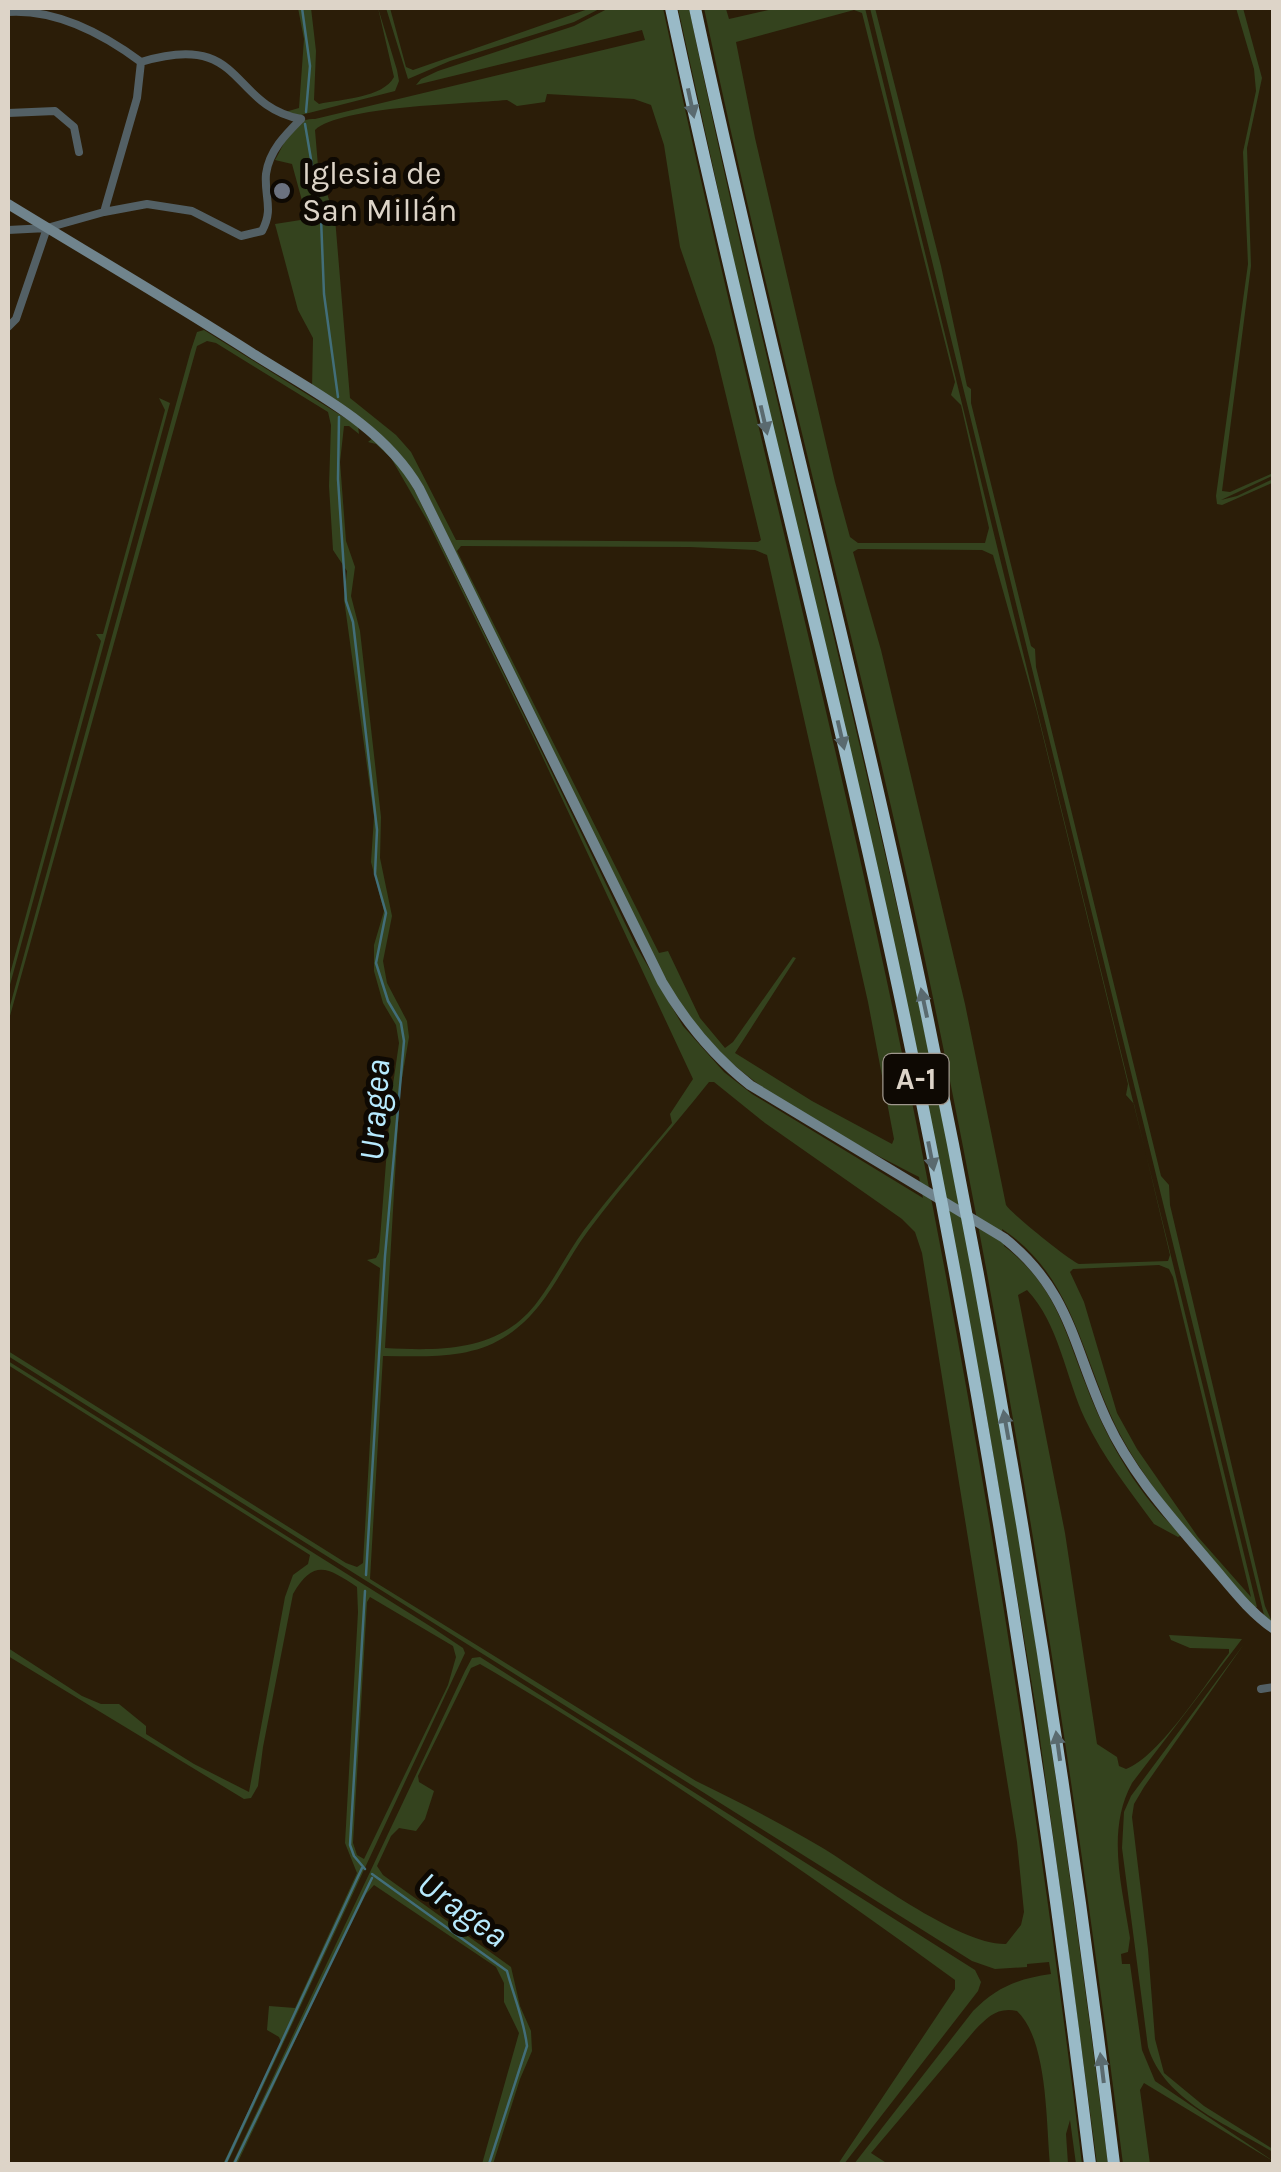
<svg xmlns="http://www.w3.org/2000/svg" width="1281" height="2172" viewBox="0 0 1281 2172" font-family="Karla,sans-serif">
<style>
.green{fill:#34431e;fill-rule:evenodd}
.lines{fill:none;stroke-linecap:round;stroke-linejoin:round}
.stream{stroke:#426e79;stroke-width:2.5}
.street{stroke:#536065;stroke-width:8}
.secondary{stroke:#70848d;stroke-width:10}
.highway{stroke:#99bac7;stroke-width:12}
.oneway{fill:#5a6a6f}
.worship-dot{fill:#6b7280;stroke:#0e0903;stroke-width:4}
.labels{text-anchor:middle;stroke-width:10;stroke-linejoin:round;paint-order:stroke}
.shield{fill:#0e0903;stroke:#9f978d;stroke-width:2.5}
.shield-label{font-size:30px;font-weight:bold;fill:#ddd4c8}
.poi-label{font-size:32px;fill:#ddd4c8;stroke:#0e0903;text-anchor:start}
.water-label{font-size:35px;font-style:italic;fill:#b7eafe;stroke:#0e0903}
</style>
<rect width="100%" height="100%" fill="#2b1d08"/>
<path class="green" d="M298,8H311L316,51L314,100L319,104C341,99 383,98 394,77L378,8L397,70L399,81L395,91L297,116L285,112L299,108L304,39Z
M386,8H390L406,67L413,70L591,8H601L574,22L450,61L408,79Z
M609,8H663C732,332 816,652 886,977C970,1369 1033,1766 1082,2164H1076L1070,2120L1066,2134L1068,2164H1050C1046,2123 1048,2040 1017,2011C997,2007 988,2017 975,2030L871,2153L888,2164H854L973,2011C997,1987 1017,1979 1051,1974L1049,1962L1027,1964V1967L995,1969L972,1961L8,1356V1351L346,1563L357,1567L363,1563L380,1268L367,1260L376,1258L379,1252L391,1098L399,1043L396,1025L383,1003L374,971V945L384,911L371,862L374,817L344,599L347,571L333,550L329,486L331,425L328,412L216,343L207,341L197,346L8,1023V1013L191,350L197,332L204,330L358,426L359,434L349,426H344L340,462L346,541L355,567L351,596L360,631L381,817L380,858L392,916L383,961L387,983L407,1021L409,1037L400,1090L385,1348C441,1351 501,1352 538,1301C555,1278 568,1252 584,1230C612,1193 643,1158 672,1123L670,1114L693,1079L536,743L428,522L391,458L376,444L368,442L373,438L403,470L416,493L636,946L683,1026L724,1072L752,1094L923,1198L919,1177C857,1145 776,1104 725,1057C668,1004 638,923 604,855C543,732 483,609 423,485C392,438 361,417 312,389L313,338L298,310L275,224L307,219L292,164L275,160C285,143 293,117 315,119L645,40L642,30L416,85L421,79L438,71L574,26ZM547,94L634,99L651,105L664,145L680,247L714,346L761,540L758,542L456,540L411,452L396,435L350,398L335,218L318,166L315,130C341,106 465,104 507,100L517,106L545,102ZM461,546L690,547L755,550L767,555L868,1002L894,1139L892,1144L812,1101L735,1053L796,958L793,957L733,1042L725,1048L700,1018L668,951L659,953L457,551ZM709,1082H714L765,1123L902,1219L915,1232L922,1253L1017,1842L1024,1912L1021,1925L1006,1944C958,1945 864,1873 821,1847C780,1823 739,1802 696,1781L370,1579L383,1356C423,1356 467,1360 503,1338C545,1313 560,1269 588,1231C626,1180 669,1132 709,1082Z
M678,8H689C761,358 855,703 929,1052C1008,1420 1060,1792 1108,2164H1097L1036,1709L982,1388Z
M704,8H730L726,9L729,19L777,8H865L1257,1607H1253C1208,1555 1155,1498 1122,1438C1082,1365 1077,1278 1002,1229L1004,1246C1055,1285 1064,1329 1086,1385C1106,1439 1138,1496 1182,1535L1178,1537L1154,1524C1129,1490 1103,1457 1085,1419C1066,1379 1059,1323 1027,1290L1018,1295L1065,1533L1097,1744L1117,1757L1119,1766L1126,1769C1159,1757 1206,1683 1229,1653V1649L1190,1648L1171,1640L1169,1635L1242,1639L1132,1783C1106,1831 1122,1886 1130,1938L1128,1952L1121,1954L1122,1964H1130L1142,2050L1155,2081L1273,2161L1144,2083L1140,2090L1150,2164H1123C1072,1759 1009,1355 924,955C856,638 771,325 704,8ZM854,10L862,13L955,382L951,395L961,405L989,528L985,543H858L850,537L835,482L755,138L736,42ZM858,549L982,550L993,555L1037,712L1128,1084L1126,1095L1134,1104L1170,1255L1168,1261L1079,1264C1069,1260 1011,1213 1006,1205L965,1004L881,650L853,552ZM1159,1265L1169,1269L1173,1277L1251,1597L1198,1537L1137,1449L1117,1413L1084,1302L1070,1272L1073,1269Z
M870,8H875L941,266L967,386L971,389V403L1031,646L1035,649L1036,667L1161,1176L1169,1185L1170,1205L1265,1606L1273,1624L1264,1615Z
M1236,8H1243L1262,78L1247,148L1251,266L1222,491L1230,492L1273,473L1274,475L1221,500L1237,496L1273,479L1274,482L1222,505L1217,504L1216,496L1248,264L1243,152L1256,91L1254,69Z
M159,398L170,403L8,992V981L101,641L96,634H103L165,410Z
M8,1361L433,1628L463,1648L465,1653L227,2164H223L281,2042L279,2037L267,2030L269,2006L295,2008L357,1873L345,1843L358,1612L357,1587C328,1568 314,1558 293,1594L263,1747L258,1786L251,1798L244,1799L8,1656V1648L82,1696L101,1704H119L146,1726V1734L194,1764L249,1792L285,1597L293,1575L308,1564L310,1555L8,1365ZM370,1597L453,1646L456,1657L448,1685L364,1859L357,1855L353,1843L367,1602Z
M1244,1644L1144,1787L1134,1804L1132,1817L1148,1949L1155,2039L1164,2073L1204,2106L1273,2149V2152C1229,2125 1164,2101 1148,2047L1122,1848L1124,1812L1131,1796Z
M480,1657L975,1970L981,1982L978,1991L844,2164H838L955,1989V1980C801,1868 644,1760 480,1664L471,1668L418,1776L419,1782L434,1791L425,1819L416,1831L399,1828L391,1836L377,1866L383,1875L511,1967L520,2006L531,2031L532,2051L520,2079L493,2164H482L519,2033L504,2002V1983L496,1967L374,1885L366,1894L334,1958L237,2164H232L465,1671L472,1658Z"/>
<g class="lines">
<path class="stream" d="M302,8L310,66L306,112
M305,124L321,218L324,294L338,397
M339,417L338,479L346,601L353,622L377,830L375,874L386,913L376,963L388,1001L401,1023L404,1041L385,1256L366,1575
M365,1869L354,1856L350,1845L365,1591
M372,1874L507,1971C514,1997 524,2020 527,2046L489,2164
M225,2164L362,1868
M234,2164L372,1878"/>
<path class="street" d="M8,12C56,9 102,33 141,62
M141,62C246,30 228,105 301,119
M8,113L55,111L74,127L79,152
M104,212L137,98L141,62
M8,230L47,228L104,212L147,204L192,211L241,236L262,231C274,209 264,197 266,174C269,151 285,135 301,119
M8,327L16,319L47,228
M1261,1689L1274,1687"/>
<path class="secondary" d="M8,204C90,254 174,303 255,355C315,393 382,425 419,488L662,982C686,1023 713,1056 750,1085L1004,1238C1071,1291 1073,1348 1107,1421C1132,1475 1172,1518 1210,1563C1230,1586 1248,1611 1274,1629"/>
<path class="highway" d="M671,8C741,335 828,659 898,987C981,1376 1042,1770 1090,2164
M695,8C765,335 852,659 921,987C1003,1377 1066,1769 1114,2164"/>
</g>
<defs><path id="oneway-solid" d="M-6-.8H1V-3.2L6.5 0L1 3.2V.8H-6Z" transform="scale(2.5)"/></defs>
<g class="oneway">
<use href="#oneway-solid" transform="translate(691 103) rotate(78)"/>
<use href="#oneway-solid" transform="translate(764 420) rotate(77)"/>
<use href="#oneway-solid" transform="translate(841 735) rotate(77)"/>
<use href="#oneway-solid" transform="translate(924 1003) rotate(-102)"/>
<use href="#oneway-solid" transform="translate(931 1156) rotate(79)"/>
<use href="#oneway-solid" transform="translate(1006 1425) rotate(-100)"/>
<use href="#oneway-solid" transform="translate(1058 1746) rotate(-98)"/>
<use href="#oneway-solid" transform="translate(1102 2068) rotate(-97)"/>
</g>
<circle class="worship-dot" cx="282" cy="191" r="10"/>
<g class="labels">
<rect class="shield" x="883.5" y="1054" width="65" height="50" rx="8"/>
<g class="shield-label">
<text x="916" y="1089">A-1</text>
</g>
<g class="poi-label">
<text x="302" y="184">Iglesia de<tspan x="302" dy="37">San Millán</tspan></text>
</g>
<g class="water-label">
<text transform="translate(374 1110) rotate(-86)" y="12">Uragea</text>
<text transform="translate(463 1909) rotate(36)" y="12">Uragea</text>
</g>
</g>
<rect width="1281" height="2172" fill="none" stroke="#ddd4c8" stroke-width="20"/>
</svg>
